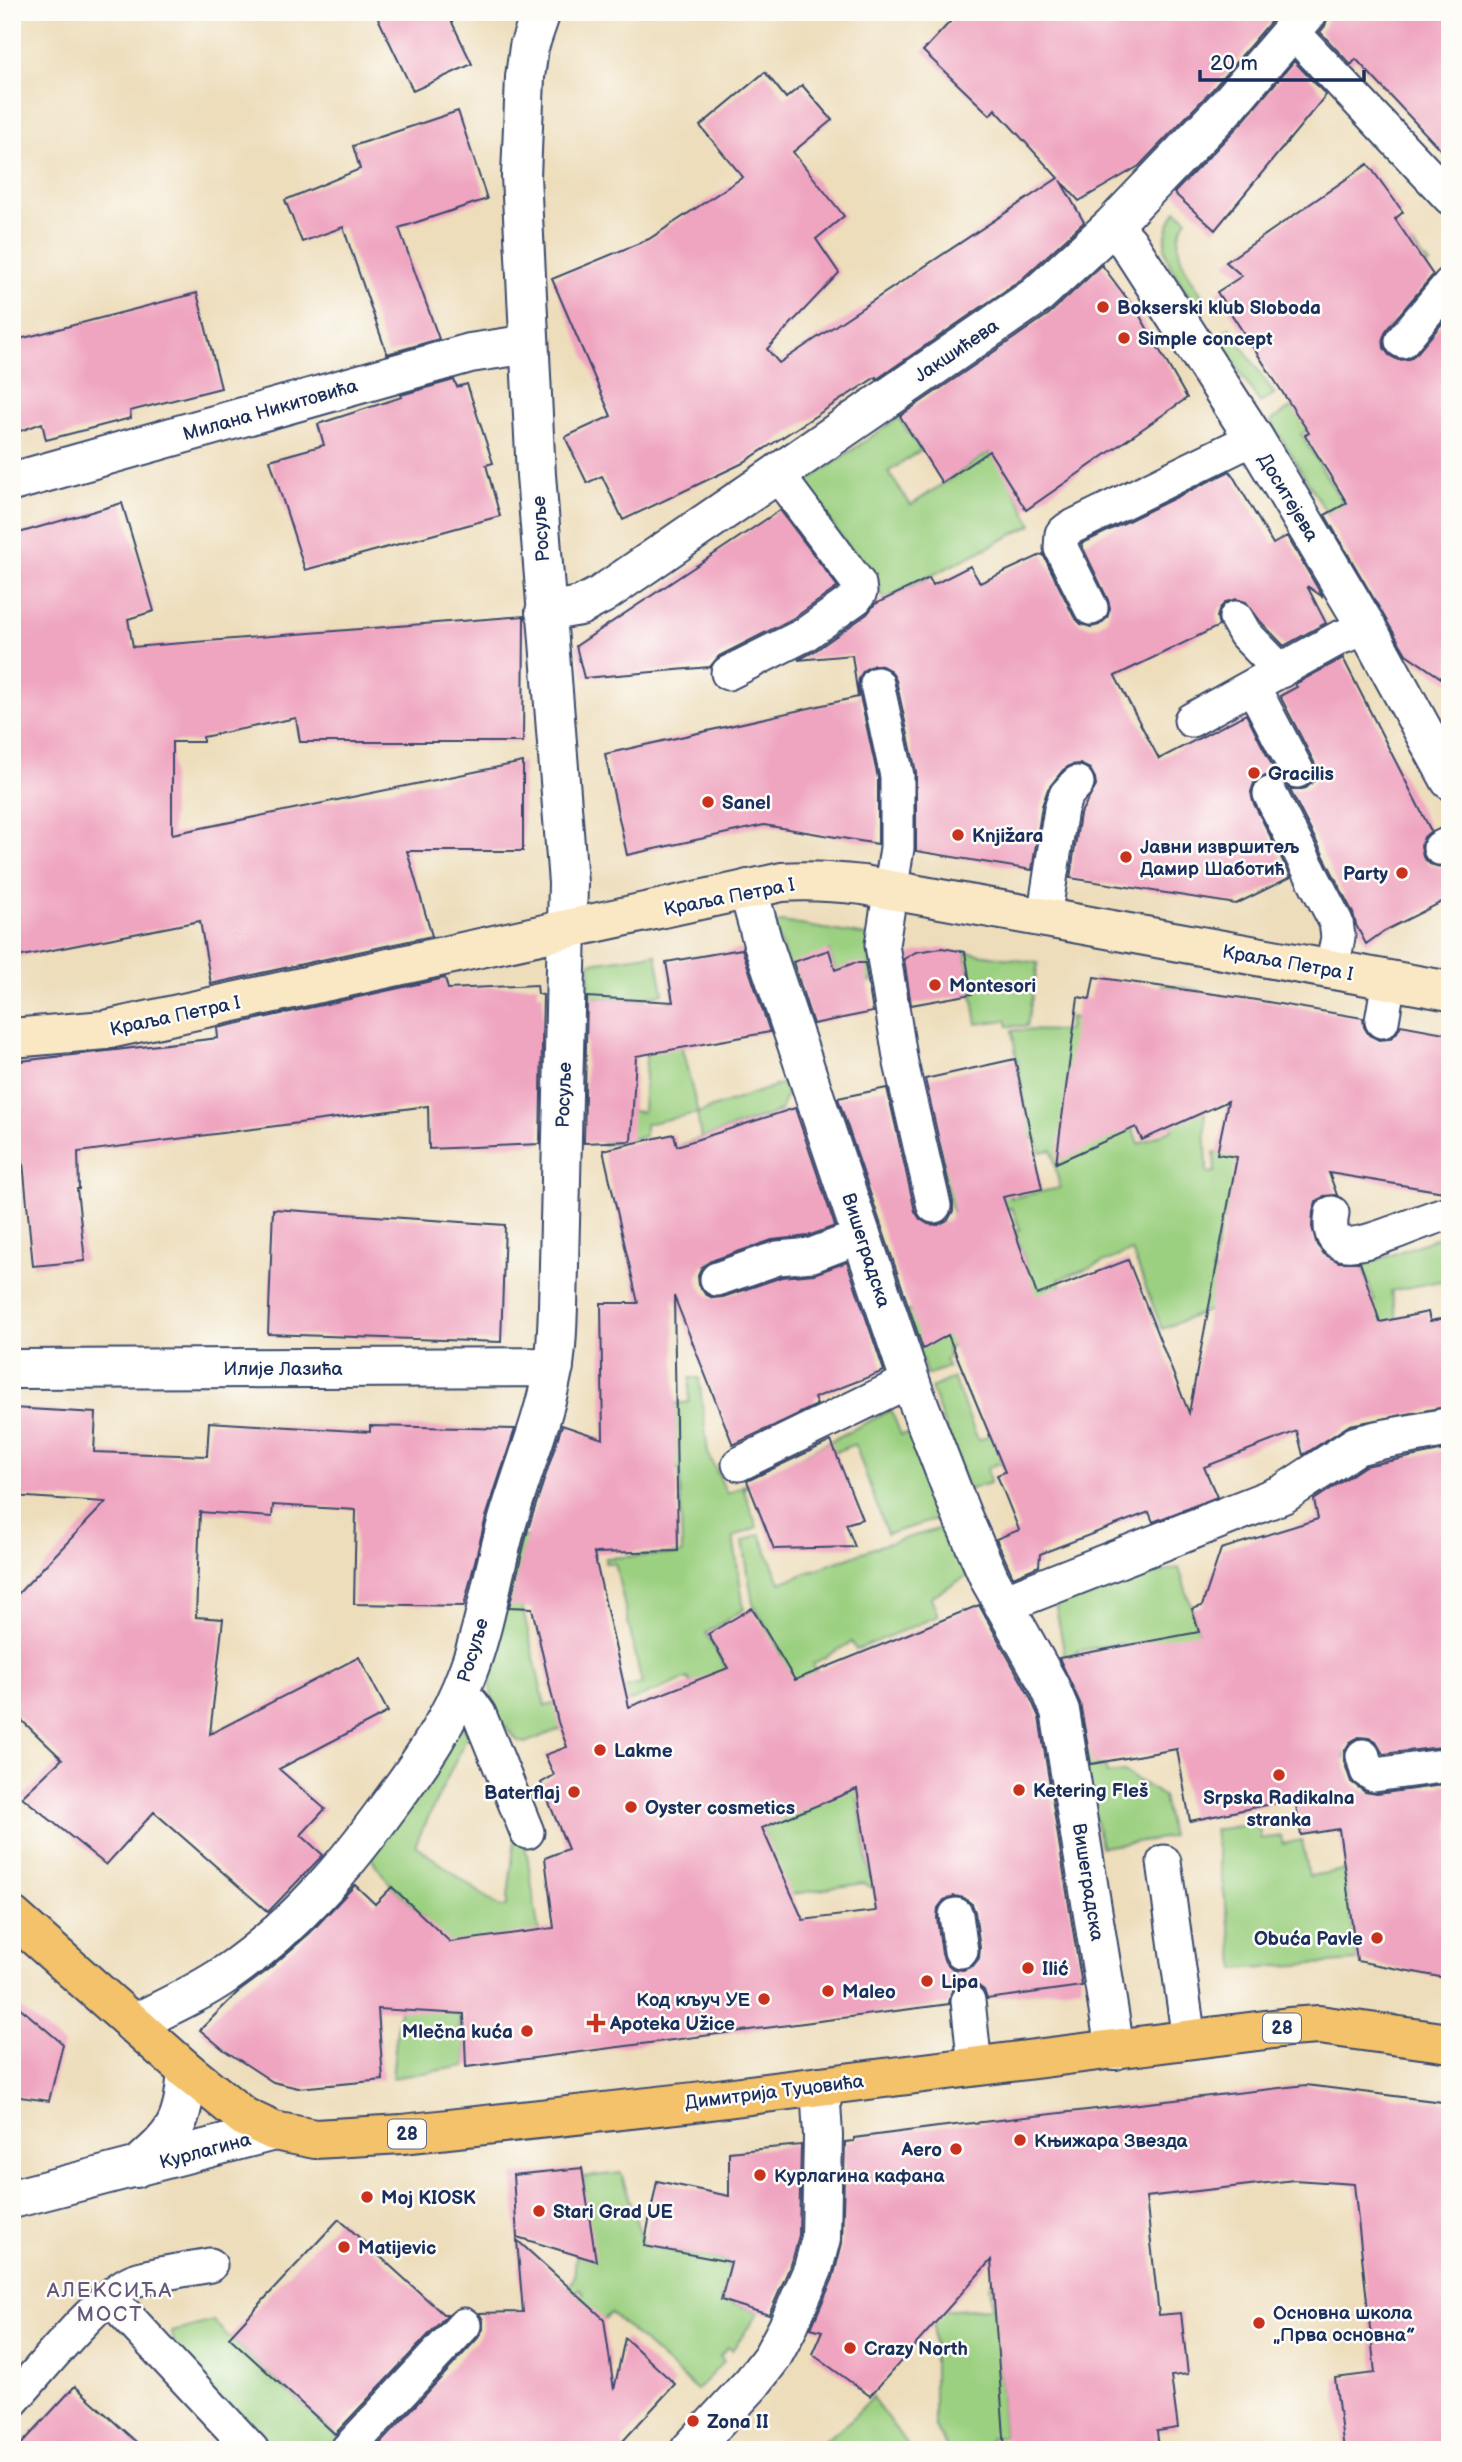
<svg xmlns="http://www.w3.org/2000/svg" width="1462" height="2462" viewBox="0 0 1462 2462" font-family="'Balsamiq Sans',sans-serif">
<style>
.green{fill:#9bd080;stroke:#5b806f;stroke-width:2}
.building{fill:#efa4c0;fill-rule:evenodd}
.lines{fill:none;stroke-linecap:round;stroke-linejoin:round}
.service-casing{stroke:#3a496c;stroke-width:37}
.minor-casing{stroke:#3a496c;stroke-width:42}
.secondary-casing{stroke:#3a496c;stroke-width:42}
.primary-casing{stroke:#3a496c;stroke-width:42}
.service{stroke:#fff;stroke-width:33}
.minor{stroke:#fff;stroke-width:38}
.secondary{stroke:#fae7c3;stroke-width:38}
.primary{stroke:#f3c26a;stroke-width:38}
.poi-dot{fill:#c8321e;stroke:#fdfcf7;stroke-width:2.5}
.labels{text-anchor:middle;stroke-width:5;stroke-linejoin:round;paint-order:stroke}
.shield{fill:#fdfcf7;stroke:#5f6c8c;stroke-width:2}
.shield-label{font-size:18px;font-weight:bold;fill:#1b2f5e}
.poi-label{font-size:19px;font-weight:bold;fill:#1b2f5e;stroke:#fdfcf7;text-anchor:start}
.street-label{font-size:19px;fill:#1b2f5e;stroke:#fdfcf7}
.neighbourhood-label{font-size:21px;letter-spacing:2px;fill:#655880;stroke:#fdfcf7}
</style>
<rect width="100%" height="100%" fill="#fdfcf7"/>
<filter id="ink" filterUnits="userSpaceOnUse"><feTurbulence type="fractalNoise" baseFrequency=".0143" numOctaves="2"/><feDisplacementMap in="SourceGraphic" scale="14" xChannelSelector="R" yChannelSelector="G"/><feConvolveMatrix kernelMatrix="1 2 1 2 8 2 1 2 1" color-interpolation-filters="sRGB"/></filter>
<filter id="wash" filterUnits="userSpaceOnUse"><feTurbulence type="fractalNoise" baseFrequency=".00686" numOctaves="4" result="noise"/><feDisplacementMap in="SourceGraphic" scale="28" xChannelSelector="R" yChannelSelector="G"/><feGaussianBlur stdDeviation="1.57" result="paint"/><feColorMatrix in="noise" values="0 0 0 0 0 0 0 0 0 0 0 0 0 0 0 0 0 1.4 0 .05"/><feComposite in="paint" operator="in"/></filter>
<g filter="url(#wash)">
<rect width="100%" height="100%" fill="#edddbb"/>
<path class="green" d="M1176,210L1187,219C1166,246 1188,273 1203,297L1194,303C1171,266 1152,253 1176,210Z
M1412,244L1429,264L1385,333L1406,358L1373,391L1301,434L1344,505L1328,515L1271,421L1357,364L1380,269Z
M1230,328L1274,394L1260,403L1216,337Z
M898,418L921,450L888,472L911,505L990,452L1007,476L1032,525L885,599L804,484Z
M782,922L868,936L872,981L842,991L829,951L803,980L794,983L774,925Z
M965,952L1038,963L1027,1026H1008L1006,1020L977,1024Z
M656,954L663,993L639,1000L588,997L590,963Z
M1162,984L1200,991L1207,1173L1215,1172L1214,1152L1242,1156L1264,1227L1222,1219L1212,1271L1246,1279L1244,1296L1162,1329L1132,1251L1059,1279L1103,1422L987,1468L990,1483L968,1490L931,1388L953,1378L978,1440L1078,1401L1043,1312L947,1349L949,1357L945,1359L948,1367L927,1375L906,1312L1029,1272L1015,1232L1020,1229L1012,1208L996,1211L958,1236L936,1141L949,1138L1009,1189L1011,1198L1060,1188L1052,1150L1040,1152L1036,1138L1030,1139L1012,1030L1067,1031L1070,1017L1084,1020L1139,1144L1173,1129L1142,1057L1152,1044Z
M673,1001L682,1048L698,1113L792,1080L780,1111L702,1138L742,1253L711,1265L680,1145L701,1138L697,1113L645,1124V1136L603,1145L604,1109L643,1112L649,1006Z
M1450,1233V1279L1391,1291L1407,1367L1370,1332L1362,1306L1375,1301L1362,1266Z
M690,1378H699L708,1453L727,1494L891,1410L901,1435L911,1432L945,1517L887,1534L855,1444L743,1488L757,1527L733,1537L744,1609L706,1633L735,1683L782,1654L753,1604L743,1541L760,1534L780,1583L879,1546L949,1526L970,1574L931,1597L938,1616L856,1650L852,1642L813,1664L847,1748L715,1721L688,1678L525,1743L518,1741L501,1722L491,1693L489,1670L518,1535L577,1552L519,1593L545,1706L642,1684L615,1563H605V1558L682,1554L680,1469H624L609,1413L689,1402Z
M1179,1568L1209,1663L1333,1675L1345,1759L1332,1761L1124,1647L1123,1643L1077,1651L1097,1766L1105,1765L1107,1774L1124,1772L1163,1796L1171,1837L1101,1847L1054,1597Z
M460,1725L468,1732L466,1739L415,1845L498,1906L504,1907L507,1905L515,1837L521,1834L527,1854L539,1934L456,1973L460,2037H465L466,2066L392,2078L399,2010L425,1919L392,1887L371,1858Z
M972,1752L858,1799L870,1878L940,1863L882,1894L864,1883L787,1895L762,1828L818,1796Z
M1258,1823L1261,1839L1281,1836L1283,1844L1302,1840L1309,1876L1345,1870L1357,1961L1236,1969L1214,1830Z
M621,2173L644,2246L727,2261L729,2271L721,2300L759,2312L732,2350L728,2347L720,2356L724,2361L697,2390L611,2313L598,2326L563,2314L584,2294L579,2288L557,2311L562,2298L574,2278L576,2257L585,2235L584,2177Z
M1001,2279L1032,2363L999,2366L1004,2436L990,2438L991,2448L949,2450L934,2427V2311L992,2308L990,2281Z
M213,2321L229,2337L339,2438C322,2454 290,2450 268,2450L175,2350L172,2332Z
M872,2397L911,2450H812L849,2422Z"/>
<g id="blocks">
<path class="building" d="M375,12H447L472,64L413,91Z
M959,12H1279L1213,89L1139,166L1079,201L1060,180L1084,222L1022,279L877,379L876,377L741,464L623,520L602,476L587,483L565,437L611,416L552,279L649,239L743,177L700,126L765,72L786,98L802,85L832,120L793,152L844,216L816,239L839,273L767,349L779,363L1058,178L995,109L990,115L923,51Z
M1329,12H1450V160L1356,59L1351,65L1320,32L1325,26Z
M1294,61L1326,95L1215,230L1174,193L1245,119Z
M458,111L487,199L399,228L439,339L387,354L343,227L302,242L285,200L360,169L353,146Z
M1368,164L1403,212L1395,219L1433,275L1387,329L1383,338L1384,348L1389,355L1398,360L1409,359L1417,353L1450,314V684L1406,654L1325,515L1347,503L1305,435L1309,433L1217,292L1242,276L1226,262Z
M1102,265L1140,316L1187,398L1026,510L989,451L942,483L900,416L1049,314Z
M197,293L221,388L130,411L131,418L46,440L42,423L12,434V341Z
M454,380L457,387L467,384L493,463L486,465L500,516L305,570L270,460L324,445L318,424L402,397L401,395Z
M1230,471L1273,544L1287,536L1323,597L1307,586L1326,623L1284,646L1261,622L1246,602L1236,599L1226,602L1220,608L1217,617L1219,626L1115,676L1159,759L1246,714L1278,777L1270,775L1262,777L1254,783L1251,792L1253,802L1291,877L1236,904L1070,878L1080,814L1096,786L1095,778L1090,769L1080,764L1071,765L1063,770L1048,789L1042,806L1032,870L916,851V772L896,680L891,671L882,666L874,665L864,670L859,678L858,687L878,778V844L764,825L627,855L605,754L858,697L852,655L798,660L815,651L867,614L875,604L929,578L933,585L970,566L980,583L1043,554L1074,617L1081,624L1091,627L1099,625L1107,618L1110,608L1108,600L1081,544Z
M122,503L154,611L128,619L133,647L524,616L523,742H300L296,718L203,737V742H172V834L523,762V851H407L432,936L211,984L200,921L12,958V535Z
M780,510L838,587L794,618L719,656L710,667L584,678L576,646Z
M1343,658L1431,831L1424,837L1421,846L1423,857L1430,864L1440,867L1449,865L1450,867V898L1384,931L1366,944L1356,925L1353,913L1289,788L1297,790L1306,788L1314,781L1316,771L1314,762L1280,696L1297,687L1295,684Z
M942,948L965,952L972,994L911,1005L904,959L916,952Z
M742,949L770,1032L636,1056L631,1141L584,1143L587,997L673,1002L666,962Z
M829,950L835,970L854,963H865L873,1012L813,1024L793,962Z
M1094,977L1250,999L1363,1018L1364,1027L1369,1035L1379,1040L1389,1039L1396,1034L1401,1025L1450,1034V1193L1329,1173L1337,1195L1324,1196L1316,1202L1313,1212L1312,1227L1317,1245L1324,1254L1339,1262H1360L1380,1322L1428,1312L1430,1321L1450,1317V1406L1350,1425L1303,1455L1297,1431L1204,1467L1217,1497L1153,1522L1149,1512L1040,1554L1039,1566L1013,1577L996,1539L1019,1530L997,1475L1005,1472L948,1335L923,1349L838,1098L887,1088L915,1211L920,1219L928,1224L938,1225L948,1220L953,1211V1202L925,1079L1015,1059L1042,1189L1003,1197L1037,1295L1128,1260L1189,1413L1237,1157L1217,1154L1228,1101L1142,1140L1136,1127L1056,1163L1078,997L1090,999Z
M445,978L448,989L537,985L538,994L543,995L540,1144L429,1149L428,1106L78,1152L79,1189H77L85,1261L33,1266L23,1162L12,1163V1062L218,1038L217,1028Z
M795,1108L835,1226L808,1236L772,1240L711,1261L702,1267L698,1276L699,1285L705,1294L713,1298L723,1297L782,1277L814,1274L847,1262L884,1371L814,1398L817,1405L733,1445L674,1296L678,1551L594,1553L629,1707L728,1668L708,1634L752,1608L795,1680L979,1605L1029,1695L1039,1717L1082,1986L987,1999L984,1990L976,1984L965,1982L956,1986L951,1993L949,2004L466,2067L464,2014L378,2009L383,2080L298,2088L273,2082L224,2050L200,2030L237,1993L264,1973L310,1933L355,1885L375,1904L392,1887L450,1942L554,1928L545,1858L568,1849L541,1783L554,1775L545,1755L567,1747L558,1722L532,1608L509,1607L528,1529L562,1425L603,1439L601,1303H638L603,1150L674,1134L677,1146ZM857,1789L876,1911L803,1920L762,1828ZM954,1896L964,1898L972,1904L975,1912L980,1948L979,1958L973,1966L963,1970L953,1969L945,1962L942,1954L937,1918L938,1908L944,1900Z
M273,1209L505,1225L501,1342L268,1334Z
M12,1408L96,1413L94,1452L207,1456L209,1422L370,1432V1426L515,1429L486,1517L464,1606L354,1604L356,1510L273,1505L272,1517L200,1512L196,1617L223,1619L210,1734L359,1657L388,1712L279,1769L325,1809L301,1835L323,1855L268,1912L154,1812L106,1865L22,1797L62,1759L12,1711V1600L106,1502L12,1496Z
M831,1441L862,1519L846,1524L855,1547L774,1549L747,1481Z
M1450,1449V1746L1383,1754L1376,1742L1369,1738L1359,1737L1350,1742L1344,1752V1761L1351,1782L1365,1792L1377,1794L1450,1784V1979L1357,1961L1339,1829L1301,1835L1295,1799L1190,1821L1177,1749L1091,1764L1080,1703L1059,1658L1199,1632L1192,1609L1202,1606L1221,1549L1318,1519L1314,1500L1365,1466Z
M12,2001L63,2044L49,2101L12,2096Z
M1306,2085L1450,2103V2450H1344L1335,2378L1375,2373L1354,2184L1294,2180L1146,2197L1159,2315L1181,2313L1188,2374L1171,2376L1178,2428L1157,2431L1159,2450H1005L991,2260L870,2396L812,2354L822,2331L811,2328L833,2278L842,2243L845,2142L854,2141V2138L938,2127Z
M801,2145L799,2235L792,2262L769,2315L721,2300L731,2262L644,2246L657,2181L729,2196V2152Z
M582,2168L596,2261L517,2237L513,2175Z
M339,2219L443,2314H448L335,2434L229,2337Z
M517,2240L604,2319L614,2390L625,2338L675,2384L622,2442L623,2450H374L478,2338L483,2329V2320L479,2313L523,2312Z
M75,2386L145,2450H16Z"/>
</g>
</g>
<g filter="url(#ink)">
<use href="#blocks" fill-opacity="0" stroke="#3a496c" stroke-width="2"/>
<g class="lines">
<g class="service-casing">
<path id="service" d="M1292,31L1450,198
M1402,341L1450,284
M1091,608L1061,548L1062,534L1068,529L1254,438
M1236,618L1245,634L1281,671
M728,673L804,635L856,598L860,592L859,584L777,474
M877,684L897,776V848L882,945L901,1063L934,1206
M1253,687L1297,771
M1191,720L1339,638L1367,628
M1270,794L1336,922L1338,937L1332,970
M1440,848L1450,843
M1044,918L1061,809L1066,795L1077,783
M1382,1021L1389,980
M1332,1213C1323,1263 1371,1240 1398,1231C1415,1224 1432,1218 1450,1212
M717,1279L778,1258L812,1255L862,1236
M739,1464L911,1380
M458,1695L472,1704L479,1714L527,1832
M1363,1756L1367,1771L1374,1775L1450,1765
M1164,1862L1189,2040
M956,1915L961,1951
M968,2001L975,2066
M109,2297L252,2450
M12,2401C37,2374 104,2290 135,2280C159,2273 185,2270 210,2265
M347,2450L464,2325"/>
</g>
<g class="minor-casing">
<path id="minor" d="M1112,226L1128,243L1254,438L1367,628L1450,780
M12,482L470,353L529,344
M545,612L580,606L601,595L1036,296L1112,226L1229,104L1308,12
M748,889L762,940L913,1389L962,1516L990,1580L1049,1685L1060,1711L1115,2050
M12,1369L554,1367
M1003,1604L1283,1494L1356,1446L1379,1440L1450,1427
M133,2024C165,2008 197,1994 226,1974C293,1928 344,1868 391,1803C422,1761 450,1721 468,1671C486,1624 493,1571 507,1523C522,1472 543,1422 553,1370C557,1350 557,1328 558,1307L568,883L536,475L521,176L525,77L529,47L541,12
M136,2168C177,2132 182,2126 187,2071
M12,2199L274,2131
M690,2450L752,2383L772,2357L787,2329L813,2269L821,2238L823,2136L820,2086"/>
</g>
<g class="secondary-casing">
<path id="secondary" d="M12,1038L105,1030L782,882C810,880 836,882 863,885L1450,991"/>
</g>
<g class="primary-casing">
<path id="primary" d="M12,1916L187,2071L244,2117L274,2131L315,2139L402,2134L694,2102L1289,2027L1319,2025L1450,2043"/>
</g>
<use href="#service" class="service"/>
<use href="#minor" class="minor"/>
<use href="#secondary" class="secondary"/>
<use href="#primary" class="primary"/>
</g>
</g>
<g class="poi-dot">
<circle cx="1103" cy="307" r="7"/>
<circle cx="1124" cy="338" r="7"/>
<circle cx="1254" cy="773" r="7"/>
<circle cx="708" cy="802" r="7"/>
<circle cx="958" cy="835" r="7"/>
<circle cx="1126" cy="857" r="7"/>
<circle cx="1402" cy="873" r="7"/>
<circle cx="935" cy="985" r="7"/>
<circle cx="600" cy="1750" r="7"/>
<circle cx="1279" cy="1775" r="7"/>
<circle cx="1019" cy="1790" r="7"/>
<circle cx="574" cy="1792" r="7"/>
<circle cx="631" cy="1807" r="7"/>
<circle cx="1377" cy="1938" r="7"/>
<circle cx="1028" cy="1968" r="7"/>
<circle cx="927" cy="1981" r="7"/>
<circle cx="828" cy="1991" r="7"/>
<circle cx="764" cy="1999" r="7"/>
<path d="M592.5 2012.5h7v7h7v7h-7v7h-7v-7h-7v-7h7z"/>
<circle cx="527" cy="2031" r="7"/>
<circle cx="1020" cy="2140" r="7"/>
<circle cx="956" cy="2149" r="7"/>
<circle cx="760" cy="2175" r="7"/>
<circle cx="367" cy="2197" r="7"/>
<circle cx="539" cy="2211" r="7"/>
<circle cx="344" cy="2247" r="7"/>
<circle cx="1259" cy="2323" r="7"/>
<circle cx="850" cy="2348" r="7"/>
<circle cx="693" cy="2421" r="7"/>
</g>
<g class="labels">
<g class="shield">
<rect x="1263" y="2013.5" width="38" height="29" rx="5"/>
<rect x="388" y="2119.5" width="38" height="29" rx="5"/>
</g>
<g class="shield-label">
<text x="1282" y="2034">28</text>
<text x="407" y="2140">28</text>
</g>
<g class="poi-label">
<text x="1117" y="314">Bokserski klub Sloboda</text>
<text x="1138" y="345">Simple concept</text>
<text x="1268" y="780">Gracilis</text>
<text x="722" y="809">Sanel</text>
<text x="972" y="842">Knjižara</text>
<text x="1140" y="853">Јавни извршитељ<tspan x="1140" dy="22">Дамир Шаботић</tspan></text>
<text x="1388" y="880" text-anchor="end">Party</text>
<text x="949" y="992">Montesori</text>
<text x="614" y="1757">Lakme</text>
<text x="1033" y="1797">Ketering Fleš</text>
<text x="560" y="1799" text-anchor="end">Baterflaj</text>
<text x="1279" y="1804" text-anchor="middle">Srpska Radikalna<tspan x="1279" dy="22">stranka</tspan></text>
<text x="645" y="1814">Oyster cosmetics</text>
<text x="1363" y="1945" text-anchor="end">Obuća Pavle</text>
<text x="1042" y="1975">Ilić</text>
<text x="941" y="1988">Lipa</text>
<text x="842" y="1998">Maleo</text>
<text x="750" y="2006" text-anchor="end">Код кључ УЕ</text>
<text x="610" y="2030">Apoteka Užice</text>
<text x="513" y="2038" text-anchor="end">Mlečna kuća</text>
<text x="1034" y="2147">Књижара Звезда</text>
<text x="942" y="2156" text-anchor="end">Aero</text>
<text x="774" y="2182">Курлагина кафана</text>
<text x="381" y="2204">Moj KIOSK</text>
<text x="553" y="2218">Stari Grad UE</text>
<text x="358" y="2254">Matijevic</text>
<text x="1273" y="2319">Основна школа<tspan x="1273" dy="22">„Прва основна”</tspan></text>
<text x="864" y="2355">Crazy North</text>
<text x="707" y="2428">Zona II</text>
</g>
<g class="street-label">
<text transform="translate(956 350) rotate(-34)" y="7">Јакшићева</text>
<text transform="translate(270 409) rotate(-16)" y="7">Милана Никитовића</text>
<text transform="translate(1289 497) rotate(59)" y="7">Доситејева</text>
<text transform="translate(540 529) rotate(-94)" y="7">Росуље</text>
<text transform="translate(729 896) rotate(-11)" y="7">Краља Петра I</text>
<text transform="translate(1288 962) rotate(10)" y="7">Краља Петра I</text>
<text transform="translate(175 1015) rotate(-12)" y="7">Краља Петра I</text>
<text transform="translate(563 1095) rotate(-88)" y="7">Росуље</text>
<text transform="translate(867 1250) rotate(72)" y="7">Вишеградска</text>
<text x="283" y="1375">Илије Лазића</text>
<text transform="translate(472 1650) rotate(-73)" y="7">Росуље</text>
<text transform="translate(1089 1882) rotate(81)" y="7">Вишеградска</text>
<text transform="translate(774 2091) rotate(-7)" y="7">Димитрија Туцовића</text>
<text transform="translate(205 2150) rotate(-15)" y="7">Курлагина</text>
</g>
<g class="neighbourhood-label">
<text x="110" y="2297">АЛЕКСИЋА<tspan x="110" dy="24">МОСТ</tspan></text>
</g>
</g>
<rect width="1462" height="2462" fill="none" stroke="#fdfcf7" stroke-width="42"/>
<path d="M1200 70v10h164v-10" fill="none" stroke="#1b2f5e" stroke-width="3.5"/>
<text x="1210" y="70" font-size="21" fill="#1b2f5e" stroke="#fdfcf7" stroke-width="5" paint-order="stroke">20 m</text>
</svg>
